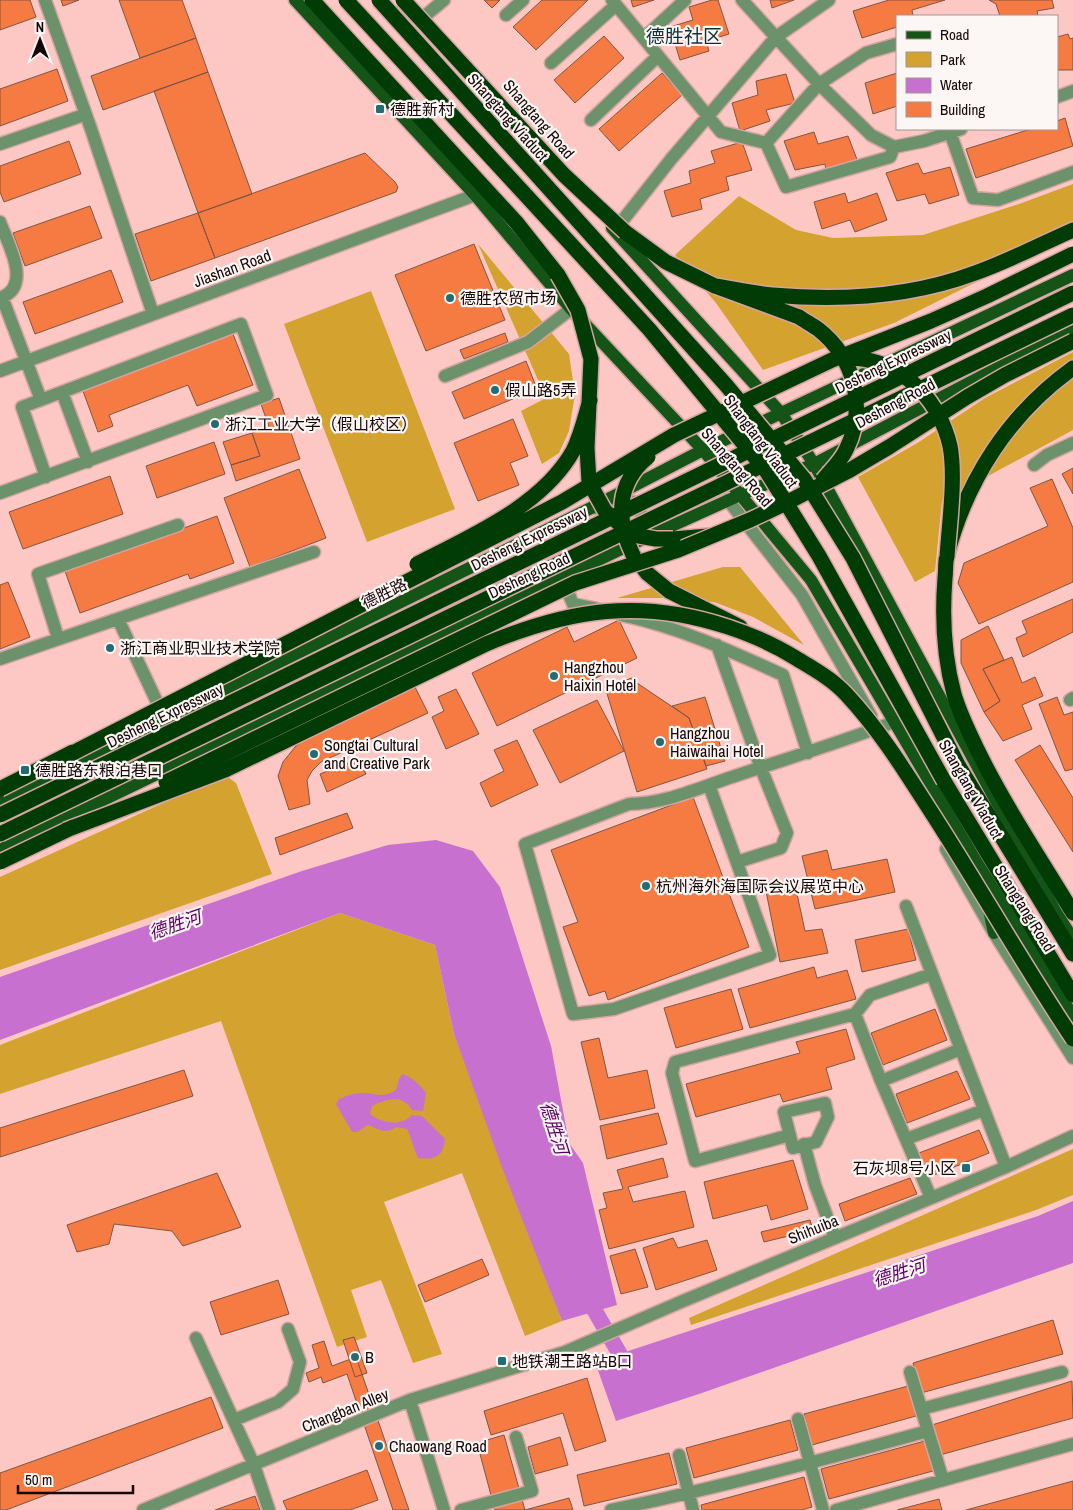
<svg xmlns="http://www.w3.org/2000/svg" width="1073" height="1510" viewBox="0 0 1073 1510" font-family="'Archivo Narrow','Noto Sans SC',sans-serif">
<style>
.green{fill:#d3a22f}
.water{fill:#c770d0}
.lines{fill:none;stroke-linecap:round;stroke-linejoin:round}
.canal{stroke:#c770d0;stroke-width:16}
.building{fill:#f57b42;stroke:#7f5644}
.minor-casing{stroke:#d3a4a1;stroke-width:15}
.major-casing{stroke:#d3a4a1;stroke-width:15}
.highway-casing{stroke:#d3a4a1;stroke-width:18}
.minor{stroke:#6b926a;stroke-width:12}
.major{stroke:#145417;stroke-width:12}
.highway{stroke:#013b06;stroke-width:15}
.highway-bridge-casing{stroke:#d3a4a1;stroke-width:18;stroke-linecap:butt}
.highway-bridge{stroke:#013b06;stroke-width:15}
.poi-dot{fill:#226d74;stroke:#fcf6f5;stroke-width:2}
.labels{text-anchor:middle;stroke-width:4.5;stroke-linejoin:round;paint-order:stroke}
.poi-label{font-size:16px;fill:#160606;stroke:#fcf6f5;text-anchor:start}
.street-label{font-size:16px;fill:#160606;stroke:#fcf6f5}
.water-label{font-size:18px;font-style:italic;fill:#5a0162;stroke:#fcf6f5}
.quarter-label{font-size:19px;fill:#0e3134;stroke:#fcf6f5}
</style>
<rect width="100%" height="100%" fill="#fdc7c3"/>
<path class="green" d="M1073,184V234L894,323L763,370L716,303L675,255L739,196L796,230L833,238L923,235L1019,204Z
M478,244L569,354L575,394L569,431L559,453L542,464L521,411L546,398Z
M371,291L455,509L367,542L284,324Z
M1073,352V430L942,501L935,571L915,582L858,477L919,442L985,398Z
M723,567H740L804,645L753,617L714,602L664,598H617Z
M225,775L236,783L272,874L0,970V877Z
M340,913L435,945L454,1034L562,1321L525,1336L462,1173L384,1202L442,1354L413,1363L381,1280L351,1290L367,1337L337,1347L221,1021L0,1094V1045Z
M1073,1149V1195L1036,1210L691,1325L689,1318Z"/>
<path class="water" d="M436,840L473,851L500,887L551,1046L569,1143L583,1163L617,1305L562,1321L503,1170L454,1034L435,945L340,913L0,1040V977L302,871L388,845Z
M402,1074C412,1077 420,1085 426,1093L423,1111L412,1110C403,1094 386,1099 372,1106L370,1114C381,1123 401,1127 412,1115L422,1116L445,1139C443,1157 435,1160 418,1158C413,1148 412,1139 407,1129L396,1127C385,1135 379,1129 368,1125L357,1132H352L336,1104L339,1099C346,1096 354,1093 362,1093C377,1093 381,1099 396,1090L399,1079Z
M1073,1201V1263L699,1394L616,1421L595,1362L1038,1216Z"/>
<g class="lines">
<path class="canal" d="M584,1292L622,1358L636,1367"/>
</g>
<path class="building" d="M0,0H30L36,17L0,30Z
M61,0H79L63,6Z
M119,0H182L196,38L140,58Z
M484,0H500L492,8Z
M542,0H588L536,50L513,27Z
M631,0H654L633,7Z
M712,0H718L729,34L706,41L709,51L680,60L670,27L693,20L689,7Z
M770,0H794L772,8Z
M889,0H945L912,10L913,16H897V27L862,38L853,11Z
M989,0H1052L1054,8L1037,11L1038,16H1000L996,4Z
M1068,34L1070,39L1073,38V70H1057V37Z
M604,36L624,58L575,103L554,80Z
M196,38L208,72L103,110L91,76Z
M57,69L68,101L0,126V89Z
M208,72L252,194L198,213L154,91Z
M662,73L682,95L619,151L599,129Z
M897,73V106L873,114L865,83Z
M786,74L795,103L766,110L770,121L740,131L732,103L758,95L756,81Z
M1065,118L1073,146L976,178L966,149L1031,129H1057V121Z
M814,132L818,144L848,136L858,162L826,172L825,164L795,170L784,141Z
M69,141L81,174L4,202L0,192V166Z
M742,142L752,170L726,177L729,190L700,199L702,209L672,217L664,191L691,183L689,171L715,163L711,151Z
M365,153L395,182L398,187L396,192L215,258L198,213Z
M918,163L923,174L950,167L959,195L929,204L925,194L897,201L886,173Z
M845,193L848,203L877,193L887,220L855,232L850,220L822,229L814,202Z
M90,206L102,238L25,266L13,233Z
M198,213L215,258L151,281L135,234Z
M474,244L505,320L426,351L395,275Z
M111,270L123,302L35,334L23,302Z
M505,333L508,342L464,359L460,350Z
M233,334L253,385L197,406L188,385L109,415L113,426L98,432L83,391Z
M526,361L537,389L464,419L452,392Z
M279,398L300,459L236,481L231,465L260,456L252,433L269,427L261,404Z
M513,419L528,456L510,463L519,485L478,501L454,443Z
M252,433L260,456L231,465L223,442Z
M214,442L225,474L157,498L146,466Z
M1073,468V494L1062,474Z
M299,469L326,538L250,567L224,498Z
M110,476L123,514L23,549L9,512Z
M1052,479L1073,528V582L979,624L958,583L964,563L1048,526L1030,488Z
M217,516L234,563L190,579L188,574L80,613L65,571Z
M8,582L30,637L0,649V585Z
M1073,599V632L1023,657L1016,638L1027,633L1022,621Z
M619,620L637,658L497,726L472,673L567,627L574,642Z
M988,626L1004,660L983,669L1000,701L984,712L961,663V640Z
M1012,657L1022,683L1035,677L1043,696L1022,705L1032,729L1003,741L984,712L1000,701L983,669Z
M635,677L637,683L689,718L707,769L637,792L605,687Z
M415,687L428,713L321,762L312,771L307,780L310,804L289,810L278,776L283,762L295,747L306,738Z
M456,689L479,734L446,749L432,717L444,711L438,697Z
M705,697L725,761L706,766L689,718L672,706Z
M1057,697L1064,715L1073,712V769L1065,771L1039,704Z
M597,700L624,751L560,783L533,730Z
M517,740L538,785L491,807L480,783L504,771L494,750Z
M1040,745L1073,798V852L1015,760Z
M359,759L366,774L327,792L320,774Z
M693,797L749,947L608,1000L605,991L589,996L563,927L578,922L551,850Z
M347,813L353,828L280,855L275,838Z
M827,850L832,870L887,859L895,892L815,909L802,856Z
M794,880L805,931L822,929L828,953L780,962L765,886Z
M908,929L916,960L862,972L855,940Z
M814,967L817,978L847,970L856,999L750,1028L738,989Z
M731,989L743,1029L676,1048L664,1008Z
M935,1009L947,1040L883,1065L871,1033Z
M846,1029L855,1059L826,1068L832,1089L783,1102L780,1094L696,1117L686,1084L800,1053L796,1042Z
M599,1038L608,1078L647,1070L655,1108L600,1120L581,1042Z
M184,1070L193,1096L0,1157V1128Z
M957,1071L970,1099L907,1123L896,1094Z
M658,1113L667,1144L607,1159L600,1126Z
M979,1130L989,1153L929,1177L919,1153Z
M663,1158L668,1177L628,1187L633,1202L685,1191L694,1227L609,1249L599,1210L607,1208L603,1193L623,1189L617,1170Z
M793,1160L808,1209L771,1220L767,1205L713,1219L704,1182Z
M217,1173L241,1227L183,1246L172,1231L114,1224L109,1244L77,1252L67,1225Z
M910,1178L917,1194L845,1221L839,1204Z
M810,1220L813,1230L764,1242L761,1232Z
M673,1238L678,1248L707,1240L717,1270L656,1290L643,1248Z
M635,1249L648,1287L621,1294L610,1256Z
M482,1259L489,1275L425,1302L418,1285Z
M278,1280L289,1314L221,1335L210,1302Z
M1053,1320L1063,1354L921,1393L913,1363Z
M354,1337L367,1373L355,1377L343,1340Z
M324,1341L332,1366L356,1357L409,1510H393L347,1374L323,1383L321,1377L309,1382L306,1373L319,1368L312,1345Z
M587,1378L606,1441L575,1451L563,1413L491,1435L484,1411Z
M1072,1381L1073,1418L940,1455L932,1425Z
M908,1386L916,1416L812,1445L804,1414Z
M211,1397L223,1428L6,1510H0V1473Z
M790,1420L798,1450L694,1478L686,1448Z
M504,1435L525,1510H495L477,1443Z
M560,1437L568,1465L535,1474L528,1447Z
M925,1441L933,1471L829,1499L821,1469Z
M669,1453L677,1484L584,1506L577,1475Z
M367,1470L378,1500L350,1510H287L283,1501Z
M804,1477L812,1507L802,1510H702L701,1505Z
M1073,1481V1510H966Z
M255,1496L260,1510H215Z
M569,1498L573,1510H524H525Z
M939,1499L942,1510H897Z"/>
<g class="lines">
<g class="minor-casing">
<path id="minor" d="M45,0L91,129L153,314
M612,0L721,132L766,143L819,84L866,53L897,44
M742,0L819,84L871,135L894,147L924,141L961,129
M426,15L444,0
M506,15L523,0
M644,38L685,0
M551,63L616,5
M1057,97L1073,91
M591,120L658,56
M950,132L973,198L998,200L1073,172
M766,143L786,187L890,157L894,147
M0,144L78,117
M0,222C8,244 33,287 0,298
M615,230L672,158L776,37L829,0
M2,297L41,400
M0,371L475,195
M445,376L528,342L571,309
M1034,465L1047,455L1073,443
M46,477L22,407L62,392L88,462
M0,493L267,395L241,324L62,392
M728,500L802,595L871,716
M595,508L633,502L651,529L637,539
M563,580L573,604L602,610
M621,615C678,627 731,651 783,675L808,753
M118,619L164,717
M58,638L38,574L178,525
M717,645L761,768L787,833L781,848L737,862
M0,659L314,552
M1070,700L1073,698
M709,785L770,955L614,1009L573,1014L525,844L629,804C664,804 699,788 732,777C786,759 841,742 894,722
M946,849L994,933L1073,1058
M906,906L1006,1167
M855,1014L881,1081L931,1198
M881,1081L961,1049
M825,1103L828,1117L816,1142L793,1148L784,1112Z
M790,1135L695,1161L672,1073L675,1062L855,1014L870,995L932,974
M906,1139L984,1110
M804,1144L815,1185L835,1238
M196,1338L254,1465L269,1510
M910,1372L943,1480
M410,1400L444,1510
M921,1409L1062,1372
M798,1419L823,1510
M234,1420L278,1402L293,1389L300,1362L288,1329
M679,1455L693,1510
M143,1510L410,1400L565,1352L683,1301L1006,1167L1073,1136
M461,1510L532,1491L516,1437
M611,1510C718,1488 823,1460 928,1431
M836,1510L1073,1444"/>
</g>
<g class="major-casing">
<path id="major" d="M295,0L475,195L571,309L703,450L811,580L979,866L1073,1016
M612,228L781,413L814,464L1057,914L1073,939
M0,800L591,508L703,450L1073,275
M0,850L625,547L740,495L814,464L1005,364L1073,331
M989,910L994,933"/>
</g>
<g class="highway-casing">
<path id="highway" d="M312,0L516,222L558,275
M625,232L666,262L715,286L799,317
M715,286C734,289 753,293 772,295C840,301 911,297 975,273C1009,261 1041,244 1073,230
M1073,368C1009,414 967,479 947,555C945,562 946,571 945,578C942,616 944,657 954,694C959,712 968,730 976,747C1004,805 1040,858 1073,913
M673,539L709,536
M633,555L647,573L669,591L740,627
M958,765L1073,954
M944,781L1073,995"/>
</g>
<use href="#minor" class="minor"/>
<use href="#major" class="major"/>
<use href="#highway" class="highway"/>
<g class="highway-bridge-casing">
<path id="highway-bridge" d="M346,0L649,329L767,472L819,556L944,781
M379,0L726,385L804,479L853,558L958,765
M403,0L564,175L625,232
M558,275L578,310L591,359L587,448L589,482L605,511L625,529L639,536L656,539H673
M799,317C805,321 812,325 818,329C855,358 867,407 846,450C841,461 831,470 823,480
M844,360C850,359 857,358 863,359C908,367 940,403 950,446C956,477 949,525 947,557
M633,555C616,520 616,483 648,457
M417,564C471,536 542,506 573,451C581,435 585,417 590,400
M65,757L562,502L674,435L832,360L931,321L987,296L1073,254
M166,782L575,583L678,550L750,520L784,504L850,470L889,447L967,397L1005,375L1073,341
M0,789L73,752
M0,815L1073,293
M66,830L225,770L486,644C570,609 641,598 728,627C752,635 773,644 794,657C812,668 831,678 846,694C878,728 903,768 928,807C978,884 1022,963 1073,1039
M0,834L1073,315
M0,862L73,827"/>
</g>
<use href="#highway-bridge" class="highway-bridge"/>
</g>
<g class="poi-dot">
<rect x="375" y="104" width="10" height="10" rx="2.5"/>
<circle cx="450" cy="298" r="5"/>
<circle cx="495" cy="390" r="5"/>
<circle cx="215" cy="424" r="5"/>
<circle cx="110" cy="648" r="5"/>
<circle cx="554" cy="676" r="5"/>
<circle cx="660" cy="742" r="5"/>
<circle cx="314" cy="754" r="5"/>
<rect x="20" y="765" width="10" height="10" rx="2.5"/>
<circle cx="646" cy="886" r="5"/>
<rect x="961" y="1163" width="10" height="10" rx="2.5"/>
<circle cx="355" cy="1357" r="5"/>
<rect x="497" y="1356" width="10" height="10" rx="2.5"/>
<circle cx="379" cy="1446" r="5"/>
</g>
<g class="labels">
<g class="poi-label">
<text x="390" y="115">德胜新村</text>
<text x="460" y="304">德胜农贸市场</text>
<text x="505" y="396">假山路5弄</text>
<text x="225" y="430">浙江工业大学（假山校区）</text>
<text x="120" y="654">浙江商业职业技术学院</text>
<text x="564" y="673">Hangzhou<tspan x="564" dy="18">Haixin Hotel</tspan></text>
<text x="670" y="739">Hangzhou<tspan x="670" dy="18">Haiwaihai Hotel</tspan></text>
<text x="324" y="751">Songtai Cultural<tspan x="324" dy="18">and Creative Park</tspan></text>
<text x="35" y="776">德胜路东粮泊巷口</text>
<text x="656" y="892">杭州海外海国际会议展览中心</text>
<text x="956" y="1174" text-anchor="end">石灰坝8号小区</text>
<text x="365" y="1363">B</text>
<text x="512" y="1367">地铁潮王路站B口</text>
<text x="389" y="1452">Chaowang Road</text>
</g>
<g class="street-label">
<text transform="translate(508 117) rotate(48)" y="6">Shangtang Viaduct</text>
<text transform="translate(539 119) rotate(49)" y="6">Shangtang Road</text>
<text transform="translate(232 268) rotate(-20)" y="6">Jiashan Road</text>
<text transform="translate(893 361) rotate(-26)" y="6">Desheng Expressway</text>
<text transform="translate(895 403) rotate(-28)" y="6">Desheng Road</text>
<text transform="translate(761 441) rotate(53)" y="6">Shangtang Viaduct</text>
<text transform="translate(737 467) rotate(49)" y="6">Shangtang Road</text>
<text transform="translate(529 538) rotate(-26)" y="6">Desheng Expressway</text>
<text transform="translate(529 575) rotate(-25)" y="6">Desheng Road</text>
<text transform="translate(384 593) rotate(-26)" y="6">德胜路</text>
<text transform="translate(165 715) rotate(-26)" y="6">Desheng Expressway</text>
<text transform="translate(971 789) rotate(60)" y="6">Shangtang Viaduct</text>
<text transform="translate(1025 908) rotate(58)" y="6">Shangtang Road</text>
<text transform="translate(813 1229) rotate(-22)" y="6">Shihuiba</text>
<text transform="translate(345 1410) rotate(-22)" y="6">Changban Alley</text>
</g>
<g class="water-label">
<text transform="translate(175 925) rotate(-19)" y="6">德胜河</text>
<text transform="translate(554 1128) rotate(73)" y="6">德胜河</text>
<text transform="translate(899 1273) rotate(-18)" y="6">德胜河</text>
</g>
<g class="quarter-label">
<text x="684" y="43">德胜社区</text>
</g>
</g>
<rect x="896" y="15" width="162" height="115" fill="#fcf6f5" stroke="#a09695"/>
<rect x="906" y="31" width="25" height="8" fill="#145417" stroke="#a09695"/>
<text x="940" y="40" font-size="15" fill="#160606">Road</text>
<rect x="906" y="52" width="25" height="15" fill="#d3a22f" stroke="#a09695"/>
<text x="940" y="65" font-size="15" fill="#160606">Park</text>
<rect x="906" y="78" width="25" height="15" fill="#c770d0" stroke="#a09695"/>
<text x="940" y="90" font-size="15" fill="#160606">Water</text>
<rect x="906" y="102" width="25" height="15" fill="#f57b42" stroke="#a09695"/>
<text x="940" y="115" font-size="15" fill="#160606">Building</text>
<g transform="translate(40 40)" stroke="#fcf6f5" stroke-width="4" paint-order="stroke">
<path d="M0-4L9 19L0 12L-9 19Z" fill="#160606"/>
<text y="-8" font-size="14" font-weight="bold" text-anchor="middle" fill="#160606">N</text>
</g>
<path d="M18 1485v8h115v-8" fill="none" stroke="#160606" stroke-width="2.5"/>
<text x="25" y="1485" font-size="15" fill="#160606" stroke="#fcf6f5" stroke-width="4" paint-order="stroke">50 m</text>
</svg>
